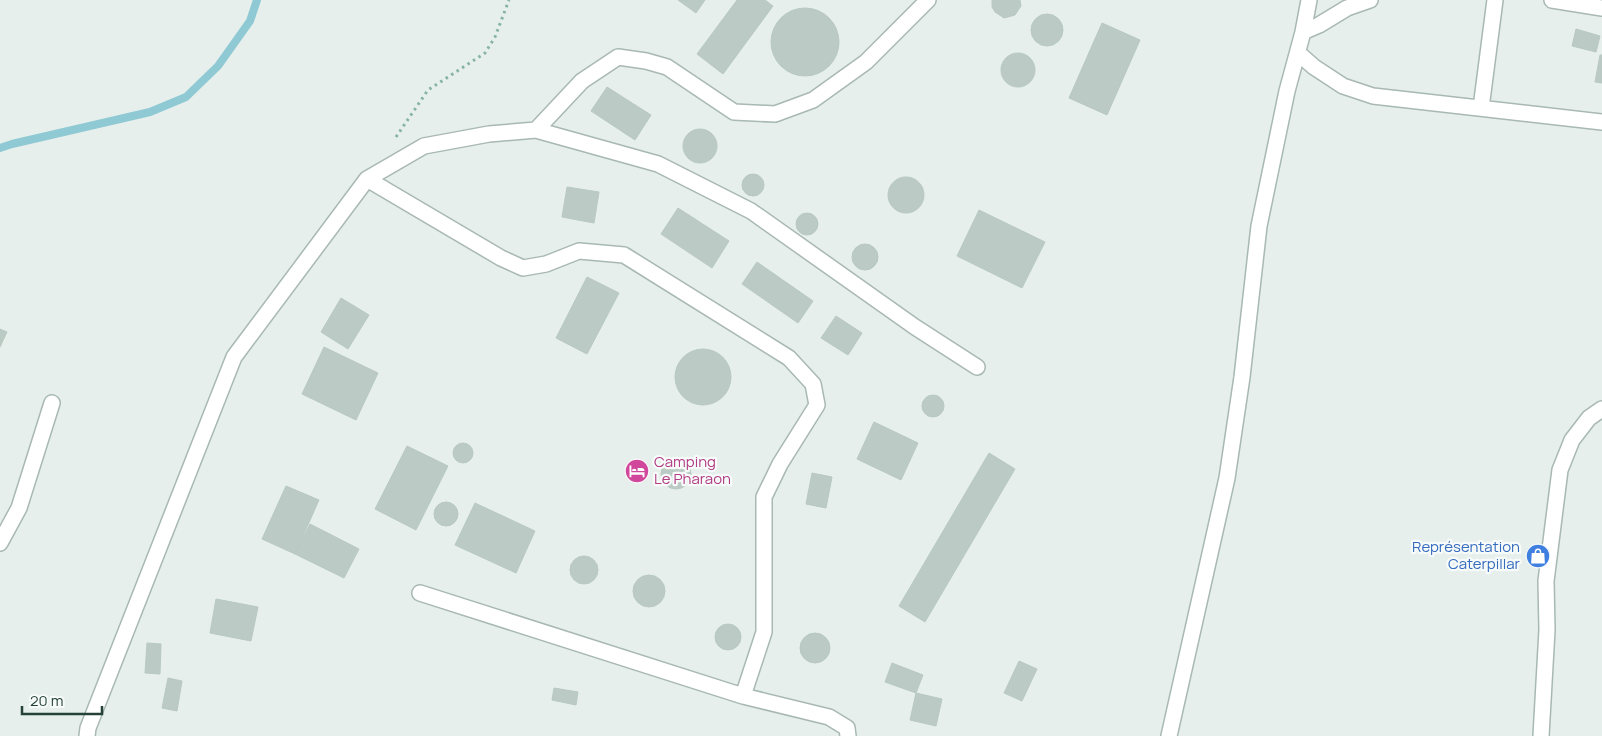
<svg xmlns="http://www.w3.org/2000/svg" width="1602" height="736" viewBox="0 0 1602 736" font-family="Manrope,sans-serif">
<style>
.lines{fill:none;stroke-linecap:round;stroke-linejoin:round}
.stream{stroke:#8ec9d4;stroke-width:8}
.building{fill:#bbcac4;stroke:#b8c9c2}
.lane-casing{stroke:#a8b8b2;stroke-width:18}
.street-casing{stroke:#a8b8b2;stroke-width:18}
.path{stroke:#86b3a5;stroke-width:3;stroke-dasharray:2.5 4;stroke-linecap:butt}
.lane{stroke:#fff;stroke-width:15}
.street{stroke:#fff;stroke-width:15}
.labels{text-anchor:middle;stroke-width:4.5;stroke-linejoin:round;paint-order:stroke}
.hotel-label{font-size:15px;fill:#b23c85;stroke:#f7fbf9;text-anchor:start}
.shop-label{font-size:15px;fill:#366cbe;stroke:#f7fbf9;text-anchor:end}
</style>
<rect width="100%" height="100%" fill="#e6efeb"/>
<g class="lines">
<path class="stream" d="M0,148L12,144L150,112L186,97L218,66L250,21L257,0"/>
</g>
<path class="building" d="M678,0H705L696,13Z
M737,0H765L773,6L723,74L697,54Z
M992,0H1020L1021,6L1015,15L1004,18L995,12L992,7Z
M771 42a34 34 0 1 1 68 0a34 34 0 1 1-68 0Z
M1031 30a16 16 0 1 1 32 0a16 16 0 1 1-32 0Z
M1102,23L1140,40L1107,115L1069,98Z
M1576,29L1600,36L1596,52L1572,46Z
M1001 70a17 17 0 1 1 34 0a17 17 0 1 1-34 0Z
M1600,55H1602V83L1595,82Z
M607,87L651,115L635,140L591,111Z
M683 146a17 17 0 1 1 34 0a17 17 0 1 1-34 0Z
M742 185a11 11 0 1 1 22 0a11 11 0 1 1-22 0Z
M888 195a18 18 0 1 1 36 0a18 18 0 1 1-36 0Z
M567,187L599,192L594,223L562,217Z
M678,208L729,241L712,268L661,234Z
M979,210L1045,242L1022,288L957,256Z
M796 224a11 11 0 1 1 22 0a11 11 0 1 1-22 0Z
M852 257a13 13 0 1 1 26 0a13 13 0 1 1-26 0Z
M757,262L813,301L798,323L742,284Z
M587,277L619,293L587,354L556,338Z
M341,298L369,315L348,349L321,332Z
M836,316L862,333L848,355L821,338Z
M0,329L7,332L0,347Z
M324,347L378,373L356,420L302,394Z
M675 377a28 28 0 1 1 56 0a28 28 0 1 1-56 0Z
M922 406a11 11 0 1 1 22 0a11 11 0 1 1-22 0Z
M874,422L918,443L901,480L857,459Z
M453 453a10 10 0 1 1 20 0a10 10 0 1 1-20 0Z
M407,446L448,466L416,530L375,509Z
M989,453L1015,469L925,622L899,606Z
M661 474a15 15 0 1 1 30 0a15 15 0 1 1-30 0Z
M812,473L832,477L826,508L806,504Z
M286,486L319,500L295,554L262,539Z
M434 514a12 12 0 1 1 24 0a12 12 0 1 1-24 0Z
M475,503L535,531L516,573L455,545Z
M310,524L359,549L344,578L295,554Z
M570 570a14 14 0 1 1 28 0a14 14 0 1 1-28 0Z
M633 591a16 16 0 1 1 32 0a16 16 0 1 1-32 0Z
M216,599L258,607L251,641L210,633Z
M715 637a13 13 0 1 1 26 0a13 13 0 1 1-26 0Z
M800 648a15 15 0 1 1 30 0a15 15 0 1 1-30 0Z
M147,643L161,644L160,674L145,673Z
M1019,661L1037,669L1022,701L1004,693Z
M892,663L923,675L916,693L885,682Z
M168,678L182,681L177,711L162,708Z
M554,688L578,692L576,705L552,700Z
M916,693L942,699L936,726L910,720Z"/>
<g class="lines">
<g class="lane-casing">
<path id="lane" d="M536,130L582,81L618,57L646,61L667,67L734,112L775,114L813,100L866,62L928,0
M367,179L501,258L523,268L546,264L579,251L624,255L789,358L813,384L817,405L780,464L764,497V632L743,696
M0,543L19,508L52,403
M420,593L743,696L829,717L847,728L848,736
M87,736L88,728L234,357L367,179L424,146L489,134L536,130L658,164L751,211L915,327L977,367
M1541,736L1547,630L1546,581L1560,470L1572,440L1589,418L1602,409"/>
</g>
<g class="street-casing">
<path id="street" d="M1552,0L1602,8
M1303,32L1309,0
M1298,53L1314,67L1343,86L1373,96L1602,122
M1481,108L1495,0
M1169,736L1227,478L1242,377L1259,226L1287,91L1303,32L1319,25L1347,8L1370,0"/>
</g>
<path class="path" d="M396,137L428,90L485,53L495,37L509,0"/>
<use href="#lane" class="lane"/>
<use href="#street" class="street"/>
</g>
<defs>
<g id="hotel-disc" transform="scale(1.25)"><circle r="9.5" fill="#d1479c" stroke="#f7fbf9"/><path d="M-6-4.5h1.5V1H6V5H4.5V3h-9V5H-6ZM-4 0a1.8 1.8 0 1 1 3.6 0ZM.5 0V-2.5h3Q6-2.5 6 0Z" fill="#fff"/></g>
<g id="shop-disc" transform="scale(1.25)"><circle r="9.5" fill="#3f7fe0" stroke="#f7fbf9"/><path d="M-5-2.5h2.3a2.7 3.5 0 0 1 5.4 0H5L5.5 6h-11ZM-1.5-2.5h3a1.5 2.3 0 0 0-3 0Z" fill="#fff"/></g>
</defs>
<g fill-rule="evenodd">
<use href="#hotel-disc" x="637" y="471"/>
<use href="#shop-disc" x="1538" y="556"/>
</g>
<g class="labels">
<g class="hotel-label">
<text x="654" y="467">Camping<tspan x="654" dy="17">Le Pharaon</tspan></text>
</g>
<g class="shop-label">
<text x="1520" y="552">Représentation<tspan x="1520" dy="17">Caterpillar</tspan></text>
</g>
</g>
<path d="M22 706v8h80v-8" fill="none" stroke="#24423a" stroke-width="2.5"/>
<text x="30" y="706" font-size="15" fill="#24423a" stroke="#f7fbf9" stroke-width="4" paint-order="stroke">20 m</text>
</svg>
